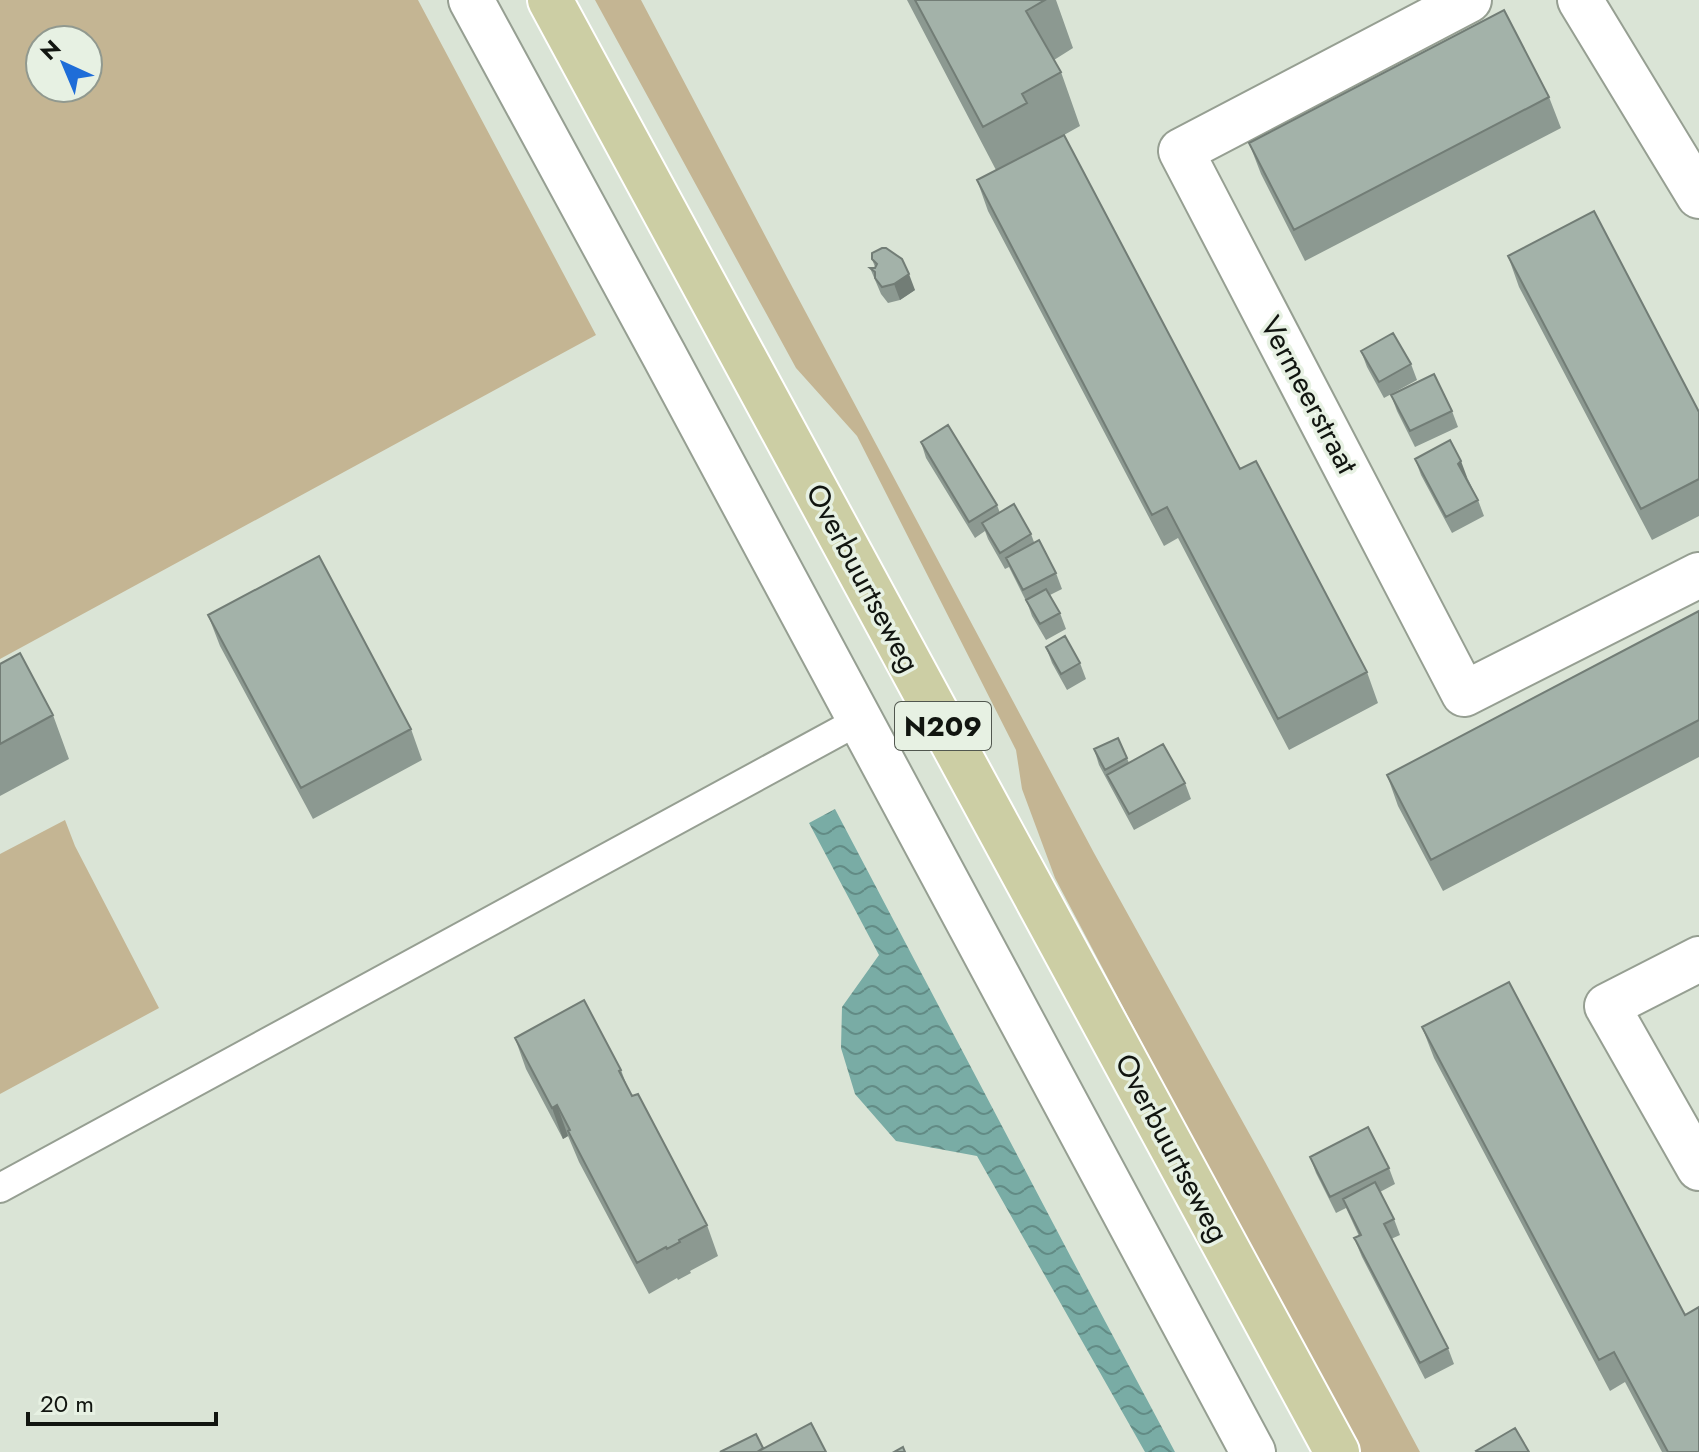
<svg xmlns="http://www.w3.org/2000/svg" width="1699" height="1452" viewBox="0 0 1699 1452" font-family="Jost,sans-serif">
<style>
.grass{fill:#c4b593;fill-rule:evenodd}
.water{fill:url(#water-waves)}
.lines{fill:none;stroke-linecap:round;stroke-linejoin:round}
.lane-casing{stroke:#969f92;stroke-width:32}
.street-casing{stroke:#969f92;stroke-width:48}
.primary-casing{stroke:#fff;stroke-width:48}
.lane{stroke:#fff;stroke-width:28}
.street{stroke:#fff;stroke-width:44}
.primary{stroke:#cccea4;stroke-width:44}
.wall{fill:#8c9991}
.shaded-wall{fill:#727d76}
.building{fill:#a3b2a9;stroke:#727d76;stroke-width:2}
.labels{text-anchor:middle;stroke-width:7;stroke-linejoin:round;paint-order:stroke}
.shield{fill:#e7f1e3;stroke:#51574f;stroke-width:2}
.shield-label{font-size:28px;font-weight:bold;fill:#111510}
.street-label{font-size:30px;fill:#111510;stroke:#e7f1e3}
</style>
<defs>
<pattern id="water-waves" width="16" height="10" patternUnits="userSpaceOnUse" patternTransform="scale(2)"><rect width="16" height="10" fill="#79aca5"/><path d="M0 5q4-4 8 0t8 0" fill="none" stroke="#628b85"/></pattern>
</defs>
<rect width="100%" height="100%" fill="#dae4d6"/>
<path class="grass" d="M0,0H418L596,335L0,659ZM88,40V88H40V40Z
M595,0H641L788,279L1094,853L1265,1162L1420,1452H1361L1235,1219L1055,878L1022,789L1016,750L857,436L796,368Z
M65,820L75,846L159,1008L0,1094V854Z"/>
<path class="water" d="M835,809L1074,1263L1175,1452H1145L977,1156L896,1141L855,1094L841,1048L842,1007L879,955L809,823Z"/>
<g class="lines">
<g class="lane-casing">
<path id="lane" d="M0,1188L860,720"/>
</g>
<g class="street-casing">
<path id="street" d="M471,0L664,355L1253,1452
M1469,0L1181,151L1464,694L1699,575
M1580,0L1699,196
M1699,959L1607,1006L1699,1168"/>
</g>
<g class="primary-casing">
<path id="primary" d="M550,0L1337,1452"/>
</g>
<use href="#lane" class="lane"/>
<use href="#street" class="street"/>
<use href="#primary" class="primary"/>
</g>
<path class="wall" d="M907,0H1056L1073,48L1054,60L1061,72L1080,126L1064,135L1240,469L1367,672L1378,703L1289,750L1178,538L1164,546L988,211L977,180L996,170Z
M1549,97L1561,128L1305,261L1261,174L1249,143Z
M1508,256L1699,412V516L1652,540L1519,287Z
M872,259L915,290L900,300L888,303L881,294L870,268L875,267Z
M1361,351L1411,364L1417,380L1384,398L1367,367Z
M1391,395L1452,411L1458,427L1415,447L1397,411Z
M921,442L997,505L1000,513L1031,534L1034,542L1056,573L1062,589L1050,595L1060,613L1066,629L1046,640L1032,616L1028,605L1009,567L1005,569L988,539L985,531L975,538L926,458Z
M1415,459L1467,477L1478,500L1484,516L1452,533L1421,475Z
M1699,611V757L1443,891L1398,806L1387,775Z
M208,615L411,729L422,760L313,819L220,646Z
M1046,647L1080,663L1086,679L1067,690L1052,663Z
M0,664L53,715L69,759L0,796Z
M1094,749L1127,758L1129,763L1185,783L1191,799L1134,830L1099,765Z
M1422,1027L1699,1452H1662L1625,1382L1610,1391L1434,1058Z
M515,1038L621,1070L628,1089L707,1225L718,1256L690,1271L691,1273L678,1280L677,1278L649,1294L579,1162L568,1136L563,1139L526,1069Z
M1310,1157L1389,1168L1395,1184L1380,1192L1394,1219L1400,1235L1391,1239L1448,1348L1454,1364L1425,1379L1362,1257L1354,1238L1359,1236L1346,1208L1336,1213L1316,1173Z"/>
<path class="shaded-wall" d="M909,274L915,290L900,300L894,284Z
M1461,461L1467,477L1464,480L1458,464Z
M557,1105L568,1136L563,1139L552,1108Z"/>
<path class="building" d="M915,0H1045L1026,11L1061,72L1022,94L1027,103L983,127Z
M1504,10L1549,97L1294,230L1249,143Z
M1064,135L1240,469L1256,461L1367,672L1278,719L1167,507L1152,515L977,180Z
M1594,211L1699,412V479L1641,509L1508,256Z
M882,248H886L902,259L909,274L894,284L882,287L875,278V272L870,268H875L877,264L872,259V253Z
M1393,333L1411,364L1379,382L1361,351Z
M1434,374L1452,411L1410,431L1391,395Z
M948,425L997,505L969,522L921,442Z
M1450,440L1461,461L1458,464L1478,500L1446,517L1415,459Z
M1014,504L1031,534L1000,553L982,523Z
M1039,540L1056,573L1023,590L1006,558Z
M319,556L411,729L301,788L208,615Z
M1046,589L1060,613L1040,624L1026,600Z
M1699,611V720L1431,860L1387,775Z
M1065,636L1080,663L1061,674L1046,647Z
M20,653L53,715L0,744V664Z
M1118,738L1127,758L1105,770L1094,749Z
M1163,744L1185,783L1129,814L1107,775Z
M1509,982L1685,1315L1699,1307V1452H1668L1614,1352L1599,1360L1422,1027Z
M584,1000L621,1070L619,1071L632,1096L638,1094L707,1225L679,1240L680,1242L667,1249L666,1247L637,1263L568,1131L570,1130L557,1105L552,1108L515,1038Z
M1368,1127L1389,1168L1330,1197L1310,1157Z
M1375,1182L1394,1219L1384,1224L1448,1348L1420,1363L1356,1241L1354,1238L1361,1235L1343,1199Z
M811,1423L826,1452H757Z
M1515,1428L1529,1452H1477L1476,1451Z
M756,1434L763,1448L757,1452H720Z
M903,1447L905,1452H894Z"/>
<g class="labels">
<rect class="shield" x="895" y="702" width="96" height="48" rx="6"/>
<g class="shield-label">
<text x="943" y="736">N209</text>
</g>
<g class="street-label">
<text transform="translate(1309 395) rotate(62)" y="10">Vermeerstraat</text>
<text transform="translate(863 578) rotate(62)" y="10">Overbuurtseweg</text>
<text transform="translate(1172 1148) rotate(62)" y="10">Overbuurtseweg</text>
</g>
</g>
<g transform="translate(64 64) rotate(316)"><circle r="38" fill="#e7f1e3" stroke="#91998f" stroke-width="2"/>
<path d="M0-6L14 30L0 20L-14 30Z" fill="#1e6dd8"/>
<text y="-12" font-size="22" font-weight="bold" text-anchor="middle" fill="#111510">N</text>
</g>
<path d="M28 1412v12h188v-12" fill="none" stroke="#111510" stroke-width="4"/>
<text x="40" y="1412" font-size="24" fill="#111510" stroke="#e7f1e3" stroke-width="6" paint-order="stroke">20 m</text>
</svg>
